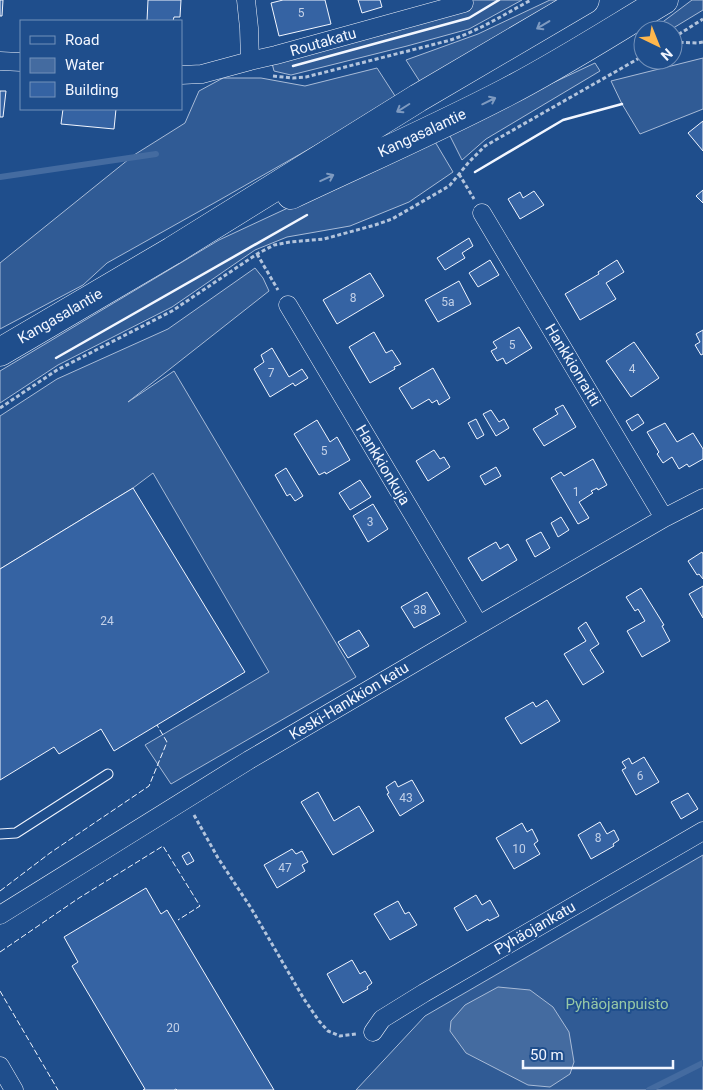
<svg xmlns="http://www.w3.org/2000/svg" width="703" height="1090" viewBox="0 0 703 1090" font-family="Roboto,sans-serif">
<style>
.built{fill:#305b95;stroke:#a8bbd7}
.water{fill:#446ba0;stroke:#a8bbd7}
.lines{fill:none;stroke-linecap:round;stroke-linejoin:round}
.stream{stroke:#446ba0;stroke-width:6}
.building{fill:#3563a3;stroke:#f2f6ff}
.service-casing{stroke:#f2f6ff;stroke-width:11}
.minor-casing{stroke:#f2f6ff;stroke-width:19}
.primary-casing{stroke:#f2f6ff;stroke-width:29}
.path{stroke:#b3c4dc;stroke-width:3;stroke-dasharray:4 2.5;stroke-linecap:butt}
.service{stroke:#1f4e8c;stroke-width:9}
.minor{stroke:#1f4e8c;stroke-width:18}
.primary{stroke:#1f4e8c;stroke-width:28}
.fence{stroke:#f2f6ff;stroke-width:1;stroke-dasharray:6 2.5;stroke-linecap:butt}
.wall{stroke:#f2f6ff;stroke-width:2.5}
.oneway{stroke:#7e9ac0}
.labels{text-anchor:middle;stroke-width:4;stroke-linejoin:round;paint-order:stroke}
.number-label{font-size:12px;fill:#c3d1e8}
.street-label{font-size:15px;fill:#f2f6ff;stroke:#1f4e8c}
.park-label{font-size:15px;fill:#97c8a6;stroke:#1f4e8c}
</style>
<rect width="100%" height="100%" fill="#1f4e8c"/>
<path class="built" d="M465,0H522L469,29L407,46L291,75L274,71L272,63Z
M550,0H557L513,30L422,85L406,60L478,34Z
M692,0H703V10L670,30H658L656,27Z
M703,58V109L640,134L622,104L611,81Z
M595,63L600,71L486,139L462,160L448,132Z
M377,68L397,99L223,198L107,263L83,285L0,329V263L134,155L185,123L199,91L223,78H261L305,86Z
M434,140L453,172L409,202L350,226L287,237L255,250L172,307L58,365L0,403V371L219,240Z
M255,268L263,278L269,291L128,402L174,371L356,677L171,784L145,745L269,672L153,473L133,488L0,569V416L57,379L168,329Z
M703,855V1090H356L425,1016Z"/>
<path class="water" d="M498,987L530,990L553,1007L569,1032L574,1062L570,1074L550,1087L528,1085L466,1053L450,1031L451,1021L465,1005Z"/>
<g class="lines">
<path class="stream" d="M0,177L156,154
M649,1090L703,1063"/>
</g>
<path class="building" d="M0,0H3L2,16H0Z
M148,0H181L180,17H174L173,21H147Z
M283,0H325L331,24L279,36L271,3Z
M358,0H380L382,7L362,13Z
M0,91H6L3,117H0Z
M63,109H116L114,129L61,124Z
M703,121V151L688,133Z
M703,190V203L696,196Z
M534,191L544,205L520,219L508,199L520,192L523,198Z
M469,238L473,246L462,253L465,258L445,270L437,258Z
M490,260L499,275L478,287L469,273Z
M617,260L624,272L606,283L616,299L580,320L565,294L599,274L598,272Z
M370,273L384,296L337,324L323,300Z
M459,281L471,304L438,322L425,300Z
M519,327L532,348L506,364L503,358L497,361L491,351L497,348L493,342Z
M703,330V354L701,355L695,345L700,342L696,334Z
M374,332L386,353L392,350L401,364L394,367L395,369L370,383L349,347Z
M634,342L659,378L631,397L606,361Z
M272,348L289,377L302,369L308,378L295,386L293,383L270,397L254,369L264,362L261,355Z
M433,368L450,398L439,405L437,400L432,403L429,399L412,409L399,388Z
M563,405L576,427L544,446L533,429L558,414L555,409Z
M491,410L499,422L504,419L509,428L496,436L483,414Z
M638,414L644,423L632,431L626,421Z
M476,419L484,435L477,439L468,423Z
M317,420L330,442L337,437L350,460L326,474L325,472L319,475L294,434Z
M665,423L677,442L693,433L703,449V459L689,467L687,464L679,469L672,457L663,463L657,454L659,452L647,432Z
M434,450L440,459L444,457L450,467L428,481L416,461Z
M593,459L607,485L598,490L597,488L591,491L593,493L579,502L589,518L578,524L551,478L561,472L564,476Z
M496,467L501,476L485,485L480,476Z
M286,468L303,496L295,501L290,494L287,496L275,475Z
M360,480L371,497L350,510L339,493Z
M133,488L245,672L114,751L101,729L59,754L54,747L0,780V569Z
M373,504L388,529L368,542L353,516Z
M561,517L569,530L558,537L551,523Z
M541,532L550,548L535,557L526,540Z
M496,542L500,549L508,544L517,560L482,581L468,558Z
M702,552L703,554V579L699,574L697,575L688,561Z
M703,586V618L689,594Z
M641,588L664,625L662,626L670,641L642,657L627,631L645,621L638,609L635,611L626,597Z
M427,592L440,614L414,628L401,607Z
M586,622L599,644L590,650L604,672L583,685L564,654L586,641L578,628Z
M359,630L369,646L348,658L338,642Z
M547,700L560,721L521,744L505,718L533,702L536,707Z
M644,757L659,782L636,795L622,770L626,768L622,762L629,758L632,764Z
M412,780L424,801L400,816L387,794L389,793L386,787L395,781L398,787Z
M318,792L334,821L359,806L374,831L333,855L301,802Z
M688,793L698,809L681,819L671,802Z
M600,822L607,834L614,830L619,840L613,844L614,846L591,859L578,835Z
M522,823L527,832L532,829L538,841L534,844L540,854L514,869L496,838Z
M292,849L296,854L302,851L308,862L302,865L305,871L277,888L264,865Z
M189,852L194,861L187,865L182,856Z
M146,888L161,914L167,910L274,1090H177L176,1089L174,1090H143L145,1089L72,966L78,962L64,937Z
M476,895L482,905L490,900L499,916L489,921L488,919L467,931L454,908Z
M398,901L405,914L409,912L417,925L390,940L374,914Z
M352,960L360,974L365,971L372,983L367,987L368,989L343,1003L327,974Z"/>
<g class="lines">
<g class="service-casing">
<path id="service" d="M0,834L16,833L108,774"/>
</g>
<g class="minor-casing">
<path id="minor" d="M246,0L249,28L250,61
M0,61L21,62
M181,75L202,74L250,61L276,55L464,3
M482,213L664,518
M288,305L479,625
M0,915L249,760L479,625L664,518L703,498
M373,1032L382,1019L424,993L703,831
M0,1066L14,1090"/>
</g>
<g class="primary-casing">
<path id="primary" d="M291,195C363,161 436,129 507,92C561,64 612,31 664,0
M0,352L172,251L418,98L585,0"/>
</g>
<path class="path" d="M673,38L703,19
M673,42L697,43L703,42
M273,76L293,78L306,77L447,41C477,32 503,15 531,0
M459,174L474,199
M257,254L278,290
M0,408L57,370L172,311L257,254L274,245L290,242L324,239L375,225L392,219L444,189L450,185L469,162L485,146L643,56
M194,815L218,858L251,908L304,999L319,1021L328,1031L340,1036L356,1034"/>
<use href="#service" class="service"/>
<use href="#minor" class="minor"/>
<use href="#primary" class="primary"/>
<path class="fence" d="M0,891L50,853L149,786L167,742L157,725
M0,952L79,898L163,846L200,906L178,920
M0,991L58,1090"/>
<path class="wall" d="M293,66L469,18L499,0
M475,172L563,120L622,104
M56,358L307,215"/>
</g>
<defs><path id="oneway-shaft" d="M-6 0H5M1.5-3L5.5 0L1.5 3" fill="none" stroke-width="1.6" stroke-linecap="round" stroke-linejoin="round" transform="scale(1.25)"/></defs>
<g class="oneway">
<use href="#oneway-shaft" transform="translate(543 25) rotate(149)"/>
<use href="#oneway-shaft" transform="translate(489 101) rotate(-26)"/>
<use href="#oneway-shaft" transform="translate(403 108) rotate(148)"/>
<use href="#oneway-shaft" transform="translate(327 178) rotate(-25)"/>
</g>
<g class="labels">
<g class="number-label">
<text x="301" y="17">5</text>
<text x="353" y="302">8</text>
<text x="448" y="306">5a</text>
<text x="512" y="349">5</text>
<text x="632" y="373">4</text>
<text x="271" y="377">7</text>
<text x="324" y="455">5</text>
<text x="576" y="496">1</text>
<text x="370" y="526">3</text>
<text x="420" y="614">38</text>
<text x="107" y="625">24</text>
<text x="640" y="780">6</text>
<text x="406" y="802">43</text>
<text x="598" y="842">8</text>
<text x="519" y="853">10</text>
<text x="285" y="872">47</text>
<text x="173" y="1032">20</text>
</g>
<g class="street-label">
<text transform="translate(323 42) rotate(-16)" y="5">Routakatu</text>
<text transform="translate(422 133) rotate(-25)" y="5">Kangasalantie</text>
<text transform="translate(60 316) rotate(-30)" y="5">Kangasalantie</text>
<text transform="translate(573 365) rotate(59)" y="5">Hankkionraitti</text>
<text transform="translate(383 465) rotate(59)" y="5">Hankkionkuja</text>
<text transform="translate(349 701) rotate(-31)" y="5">Keski-Hankkion katu</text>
<text transform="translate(535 928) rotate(-30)" y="5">Pyhäojankatu</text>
</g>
<g class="park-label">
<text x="617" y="1009">Pyhäojanpuisto</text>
</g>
</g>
<rect x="20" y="20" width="162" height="90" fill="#1f4e8c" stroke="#7391ba"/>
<rect x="30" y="36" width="25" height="8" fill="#1f4e8c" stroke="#7391ba"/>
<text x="65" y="45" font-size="15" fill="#f2f6ff">Road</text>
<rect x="30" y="58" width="25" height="15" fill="#446ba0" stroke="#7391ba"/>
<text x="65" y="70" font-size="15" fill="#f2f6ff">Water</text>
<rect x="30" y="82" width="25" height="15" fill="#3563a3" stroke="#7391ba"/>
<text x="65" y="95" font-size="15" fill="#f2f6ff">Building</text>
<g transform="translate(658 45) rotate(137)"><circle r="24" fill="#1f4e8c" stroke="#7391ba"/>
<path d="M0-4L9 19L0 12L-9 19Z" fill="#ffb74d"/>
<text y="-8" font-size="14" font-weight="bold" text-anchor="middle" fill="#f2f6ff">N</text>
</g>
<path d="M523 1060v8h150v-8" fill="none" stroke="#f2f6ff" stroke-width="2.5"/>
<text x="530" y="1060" font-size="15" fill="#f2f6ff" stroke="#1f4e8c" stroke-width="4" paint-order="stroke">50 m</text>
</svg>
